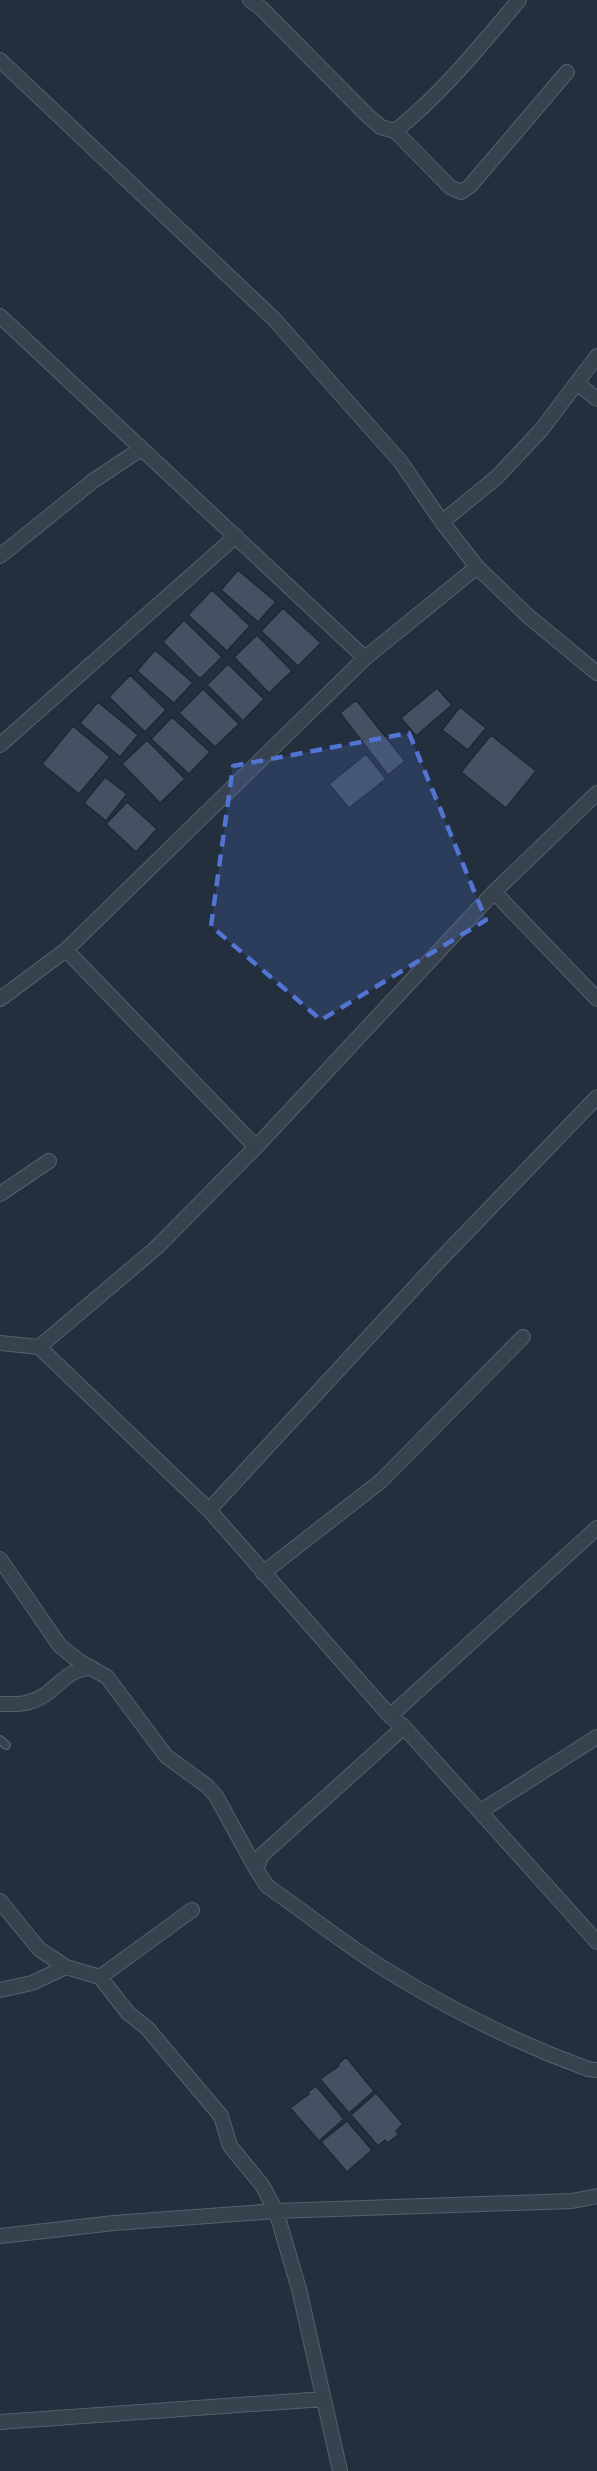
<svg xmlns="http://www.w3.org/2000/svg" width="597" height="2471" viewBox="0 0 597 2471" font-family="Signika,sans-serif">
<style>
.building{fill:#455162;stroke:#1f2835;stroke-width:1.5}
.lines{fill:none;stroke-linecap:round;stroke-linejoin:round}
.lane-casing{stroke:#565f6c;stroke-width:10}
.street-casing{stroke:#565f6c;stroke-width:16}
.lane{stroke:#38414e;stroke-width:7}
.street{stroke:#38414e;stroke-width:14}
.marked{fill:#5274d3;fill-opacity:0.2;stroke:#5274d3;stroke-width:4.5;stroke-dasharray:12 8;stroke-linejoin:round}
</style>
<rect width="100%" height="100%" fill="#242f3e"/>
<path class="building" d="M238,570L276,602L258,622L221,590Z
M212,590L250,626L227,651L188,615Z
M283,608L321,643L298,666L261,631Z
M184,620L222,657L200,679L163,642Z
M257,635L292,671L269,693L234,657Z
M155,650L193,683L174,703L137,671Z
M228,664L264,699L243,721L207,685Z
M130,675L166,710L145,732L109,697Z
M437,688L452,705L416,736L401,718Z
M203,689L239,724L215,747L179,713Z
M356,700L405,761L388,775L340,713Z
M98,702L138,735L120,757L80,723Z
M460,707L486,728L468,750L442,730Z
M172,717L210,752L189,774L151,739Z
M73,726L110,757L79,794L42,764Z
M491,735L536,771L506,808L461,772Z
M147,740L185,779L160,803L122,764Z
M366,754L386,779L349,808L329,784Z
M105,777L127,794L106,821L84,803Z
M127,802L157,829L136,852L106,824Z
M346,2057L374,2091L349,2113L320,2079L339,2066L338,2064Z
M316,2086L344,2119L319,2141L290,2108L309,2094L308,2092Z
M376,2093L403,2124L396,2131L399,2134L388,2143L385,2140L378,2146L351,2115Z
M347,2121L372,2150L347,2172L321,2142Z"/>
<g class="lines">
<g class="lane-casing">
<path id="lane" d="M0,1740L6,1745"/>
</g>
<g class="street-casing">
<path id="street" d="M250,0L261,8L369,117L381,127L395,131C442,94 481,45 519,0
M0,60L274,319L400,461L442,522L477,567L528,616L597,673
M395,131L450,187L461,192L470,186L567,72
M0,316L365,658
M578,384L597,399
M442,522L497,477L542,429L597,356
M0,556L93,481L141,449
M0,745L236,536
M494,892L597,999
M66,950L256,1147
M0,999L66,950L365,658L477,567
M0,1194L49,1161
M0,1343L39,1347L209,1510L390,1716L404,1727L597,1942
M39,1347L156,1248L256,1147L494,892L597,793
M209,1510L438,1262L597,1097
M0,1559L60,1646L79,1661L107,1677L166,1756L207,1786L216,1796L256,1869
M263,1573L381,1481L523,1337
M0,1704C9,1704 21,1705 29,1702C55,1696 63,1668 92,1668
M390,1716L597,1528
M404,1727L262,1855L256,1869L267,1886C306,1913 343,1943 383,1968C447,2008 517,2043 588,2069L597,2070
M481,1811L597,1737
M0,1901L39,1949L66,1967L100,1977L128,2013L147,2028L221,2116L230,2146L262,2185L276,2211L299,2289L340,2471
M100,1977L192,1910
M0,1990L32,1983L66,1967
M0,2236L114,2223L276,2211L572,2201L597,2196
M0,2422L324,2399"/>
</g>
<use href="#lane" class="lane"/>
<use href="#street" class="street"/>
</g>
<path class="marked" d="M409,733L486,920L321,1020L211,926L233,766Z"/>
</svg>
